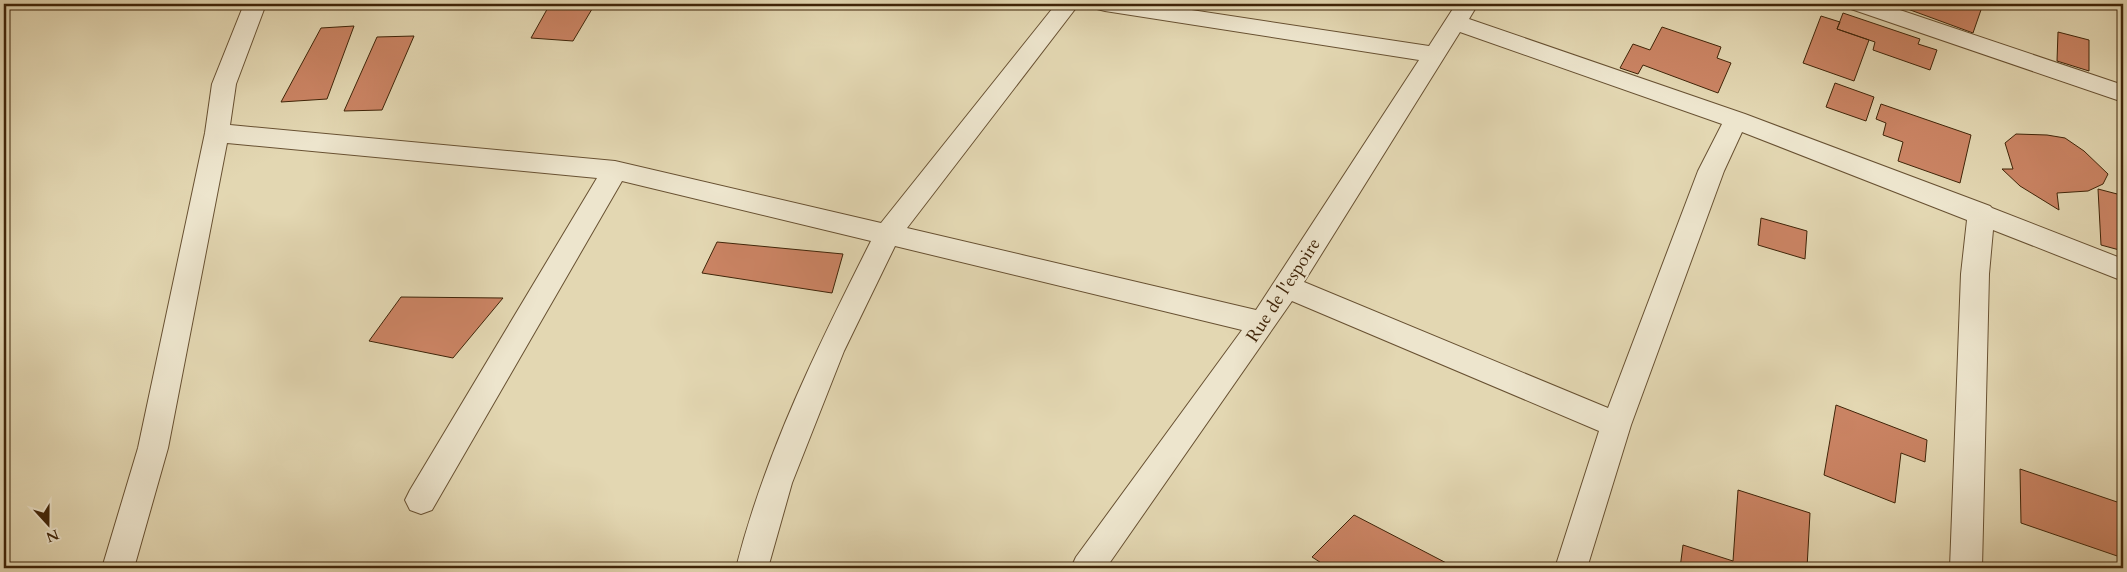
<svg xmlns="http://www.w3.org/2000/svg" width="2127" height="572" viewBox="0 0 2127 572" font-family="Cardo,serif">
<style>
.building{fill:#cb8464;stroke:#3f2408}
.lines{fill:none;stroke-linecap:round;stroke-linejoin:round}
.minor-casing{stroke:#685132;stroke-width:2}
.minor{fill:#ede5cd;fill-rule:evenodd}
.labels{text-anchor:middle;stroke-width:4;stroke-linejoin:round;paint-order:stroke}
.street-label{font-size:18px;fill:#3f2408;stroke:#ede5cd}
</style>
<rect width="100%" height="100%" fill="#e3d7b2"/>
<filter id="stains"><feTurbulence type="fractalNoise" baseFrequency=".004" numOctaves="4"/><feColorMatrix values="0 0 0 0 .2 0 0 0 0 .09 0 0 0 0 .02 0 0 0 .5 -.17"/></filter>
<radialGradient id="worn" r=".72"><stop offset=".6" stop-color="#630" stop-opacity="0"/><stop offset="1" stop-color="#630" stop-opacity=".3"/></radialGradient>
<path class="building" d="M550,4H595L573,41L531,38Z
M1894,4H1983L1973,33Z
M1843,13L1920,39L1918,44L1937,50L1930,70L1873,50L1875,42L1837,29Z
M1821,16L1840,22L1837,29L1869,40L1854,81L1803,63Z
M354,26L327,99L281,102L321,28Z
M1662,27L1721,47L1717,58L1731,63L1718,93L1643,65L1638,74L1620,68L1633,44L1650,50Z
M2058,32L2089,40V71L2057,61Z
M414,36L382,110L344,111L377,37Z
M1835,83L1874,97L1866,121L1826,107Z
M1881,104L1971,135L1960,183L1898,161L1903,142L1883,135L1886,123L1876,119Z
M2016,134L2047,135L2065,138L2084,151L2108,174L2103,184L2088,191L2057,193L2059,210L2020,186L2002,169H2013L2005,143Z
M2098,189L2121,195L2123,251L2101,245Z
M1761,218L1807,231L1805,259L1758,245Z
M717,242L843,254L832,293L702,273Z
M401,297L503,298L453,358L369,341Z
M1836,405L1927,440L1925,462L1901,453L1895,503L1824,475Z
M2020,469L2123,504V558L2021,523Z
M1738,490L1810,513L1807,568H1680L1683,545L1733,561Z
M1354,515L1456,568H1329L1312,557Z"/>
<g class="lines">
<g class="minor-casing">
<path id="minor" d="M244,4H266L236,84L230,125L615,161L881,223L1056,4H1079L907,228L1256,310L1419,60L1105,11L1097,9L1094,4H1152L1429,46L1456,4H1478L1469,19L1745,114L1990,206L1992,208L2123,259V281L1993,230L1989,274L1982,568H1950L1961,274L1967,220L1742,132L1724,171L1631,425L1587,568H1555L1599,431L1292,301L1106,568H1071L1076,557L1242,330L895,246L844,351L792,483L768,568H736C765,453 818,346 871,241L622,181L432,510L421,514L410,510L405,500L410,490L597,178L227,143L168,448L134,568H102L138,448L205,133L212,84ZM1460,32L1722,124L1698,171L1608,408L1304,282Z
M1848,4H1882L2123,85V102L1851,9Z"/>
</g>
<use href="#minor" class="minor"/>
</g>
<g class="labels">
<g class="street-label">
<text transform="translate(1283 290) rotate(-57)" y="6">Rue de l'espoire</text>
</g>
</g>
<rect width="2127" height="572" fill="none" stroke="#e3d7b2" stroke-width="20"/>
<rect x="5" y="5" width="2117" height="562" fill="none" stroke="#3f2408" stroke-width="2.5"/>
<rect x="10" y="10" width="2107" height="552" fill="none" stroke="#3f2408"/>
<g transform="translate(48 524) rotate(159)" stroke="#ede5cd" stroke-width="4" paint-order="stroke">
<path d="M0-4L9 19L0 12L-9 19Z" fill="#3f2408"/>
<text y="-8" font-size="14" font-weight="bold" text-anchor="middle" fill="#3f2408">N</text>
</g>
<rect width="100%" height="100%" filter="url(#stains)"/>
<rect width="100%" height="100%" fill="url(#worn)"/>
</svg>
